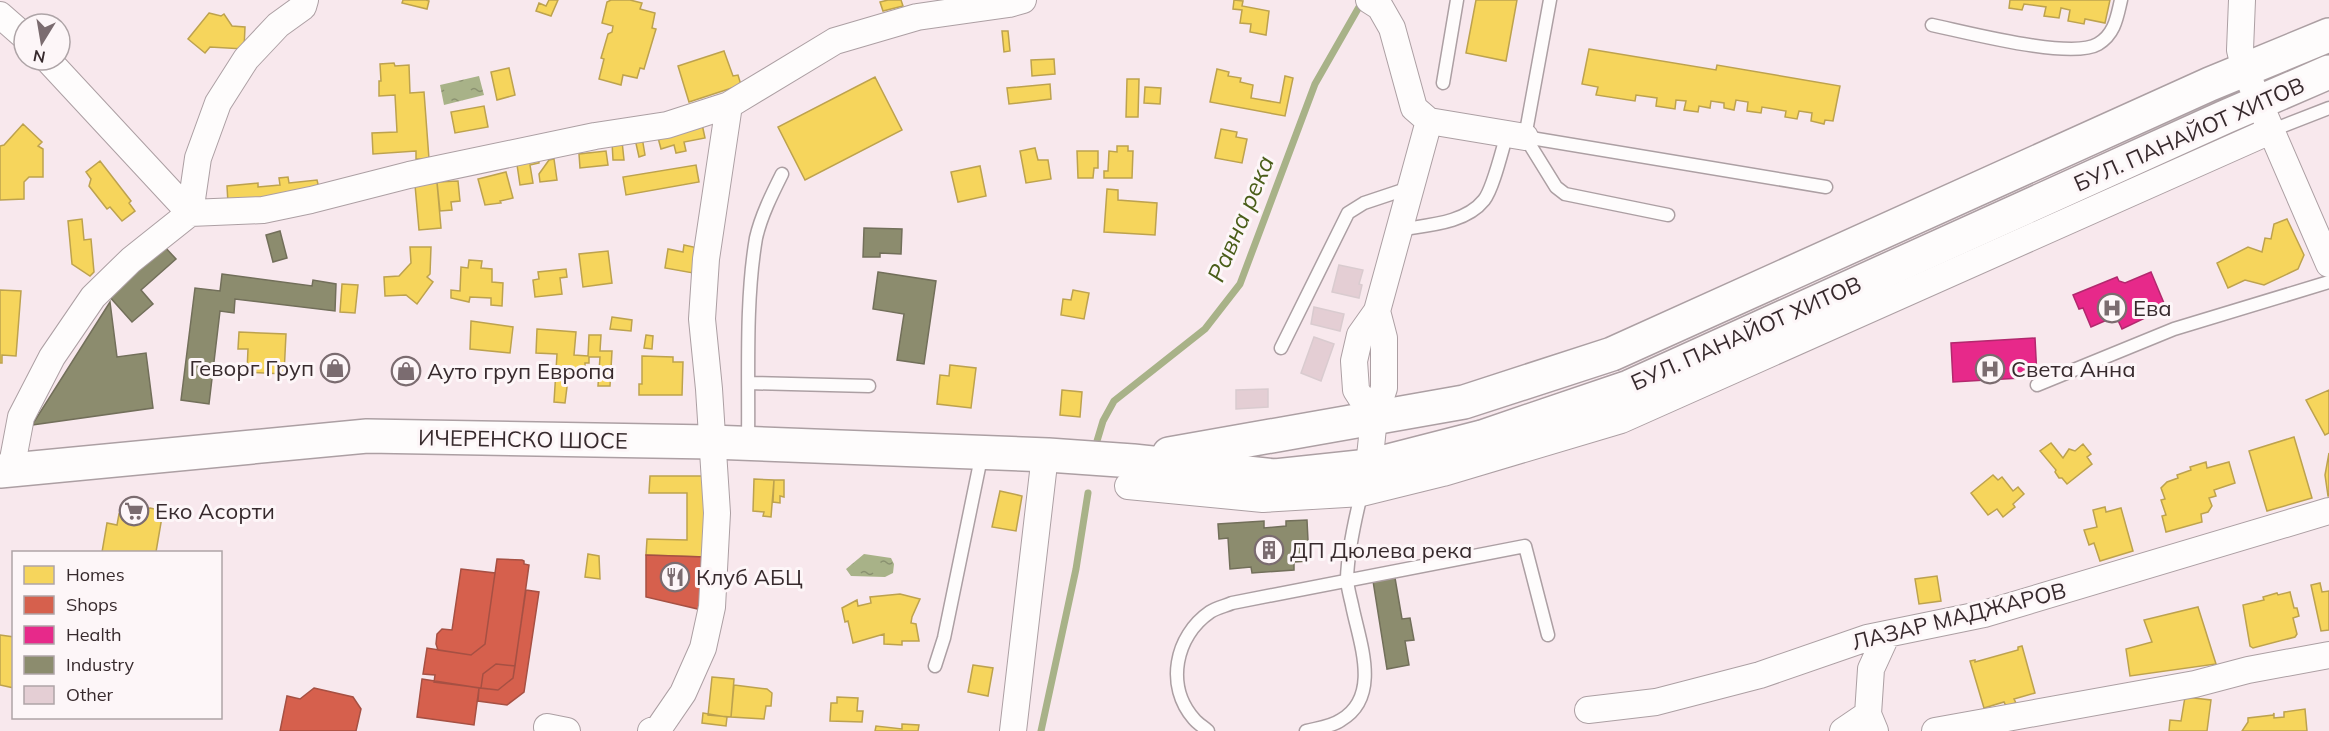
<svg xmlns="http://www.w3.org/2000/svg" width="2329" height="731" viewBox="0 0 2329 731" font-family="Mulish,sans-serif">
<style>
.water{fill:url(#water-ripples)}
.homes{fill:#f6d55c;stroke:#bda24e;stroke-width:1.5}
.shops{fill:#d6604d;stroke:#a65043;stroke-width:1.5}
.health{fill:#e7298a;stroke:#b2296e;stroke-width:1.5}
.industry{fill:#8c8c6e;stroke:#726f5a;stroke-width:1.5}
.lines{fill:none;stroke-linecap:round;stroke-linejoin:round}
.stream{stroke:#a8b288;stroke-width:7}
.building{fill:#e4ced4;stroke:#d9cbcf;stroke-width:1.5}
.lane-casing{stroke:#ac9fa3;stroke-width:15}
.street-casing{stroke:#ac9fa3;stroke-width:28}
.secondary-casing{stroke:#ac9fa3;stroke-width:36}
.lane{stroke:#fefcfc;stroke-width:12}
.street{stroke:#fefcfc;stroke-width:26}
.secondary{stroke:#fefcfc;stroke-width:33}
.labels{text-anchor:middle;stroke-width:6;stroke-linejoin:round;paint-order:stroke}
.street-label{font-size:22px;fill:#372a2d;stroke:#fdf6f8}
.poi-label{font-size:22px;fill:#372a2d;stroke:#fdf6f8;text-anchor:start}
.water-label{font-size:24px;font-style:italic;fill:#495d18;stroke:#fdf6f8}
</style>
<defs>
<pattern id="water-ripples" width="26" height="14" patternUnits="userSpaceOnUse" patternTransform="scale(1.5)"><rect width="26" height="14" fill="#a8b288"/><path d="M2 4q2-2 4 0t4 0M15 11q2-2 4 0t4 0" fill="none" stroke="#8a9170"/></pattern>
</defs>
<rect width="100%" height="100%" fill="#f8e8ed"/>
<path class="water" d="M479,76L484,95L444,105L440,85Z
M864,554L891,558L894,564L893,573L885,577L851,576L846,569Z"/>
<path class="homes" d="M403,0H426L429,1L427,9L402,3Z
M549,0H558L551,16L536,11L539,3L546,6Z
M611,0H630L642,3L640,9L655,13L652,28L656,29L644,69L640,68L637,78L623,75L621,85L599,79L604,59L601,58L608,34L612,32L613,26L602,23L607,2Z
M888,0H901L903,6L883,11L880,2Z
M1234,0L1243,1L1242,6L1269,11L1266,35L1250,32L1251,24L1240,23L1242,10L1233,9Z
M1476,0H1517L1506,61L1466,53Z
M2010,0H2110L2105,23L2085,19L2084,24L2068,21L2070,10L2061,8L2059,18L2044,16L2046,7L2024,4L2022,10L2009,8Z
M209,13L221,16L224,14L232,26L245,27L244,49L210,47L205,53L188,39Z
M1002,31H1008L1010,51L1004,52Z
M1589,49L1716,70L1717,65L1840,86L1833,121L1825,120L1824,124L1811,121L1812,113L1799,111L1797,119L1785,117L1786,111L1762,107L1761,113L1747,111L1748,102L1736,100L1734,110L1724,108V103L1711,101L1710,108L1699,106L1698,112L1684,110L1686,101L1676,100L1675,109L1656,106L1657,98L1636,95L1635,101L1596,95L1598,87L1582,84Z
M724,51L733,76L738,75L741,85L689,102L678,66Z
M1054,59L1055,74L1032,76L1031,60Z
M394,63L395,66L409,65L410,93L424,92L429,159H416V151L373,154L372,133L397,132L395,95L379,96V81H381L380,64Z
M509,68L515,95L497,100L491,72Z
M1217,69L1229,72L1228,76L1241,78L1240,82L1253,85L1251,98L1280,103L1285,76L1293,78L1285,116L1210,102Z
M875,77L902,130L805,180L778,127Z
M1127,79H1139L1138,117H1126Z
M1050,84L1051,99L1009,104L1007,88Z
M1145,87L1161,88L1160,104L1144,103Z
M484,106L488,127L455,133L451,112Z
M23,124L42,142L38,146L43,149V177H29L24,182V199L0,200V146L4,145Z
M702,124L705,138L684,142L686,151L676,153L674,145L661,149L657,134Z
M1221,129L1237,132L1236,137L1247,139L1242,163L1215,158Z
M642,137L645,155L639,157L635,139Z
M622,141L624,160H613L612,142Z
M1117,146H1128V151H1133L1132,178H1104V171H1108L1109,151L1117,152Z
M1035,148L1038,160H1048L1051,179L1026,183L1020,151Z
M606,151L608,165L580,168L579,154Z
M1077,151H1098V168H1094L1093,178H1078Z
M538,155L539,163L530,165L533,183L520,185L516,158Z
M554,159L557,180L540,182L539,174L549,160Z
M100,161L131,201L129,203L135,211L122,221L110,207L107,209L89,186L91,179L86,172Z
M696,165L699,182L626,195L623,177Z
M980,166L986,196L958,202L951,172Z
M506,172L513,198L500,201L501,203L485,205L478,179Z
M288,177L289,183L317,180L319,188L228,203L227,186L258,183V187L280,185L279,178Z
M458,181L460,201L451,202L452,210L440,211L437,182Z
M437,183L441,228L419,230L415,185Z
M1107,189L1118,190V200L1157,203L1155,235L1104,232Z
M82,219L84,240L91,239L94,272L90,276L72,264L68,221Z
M2287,219L2304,255L2298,269L2264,285L2245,280L2228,288L2217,263L2248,247L2262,252L2265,238L2271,239L2274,224Z
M684,245L698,248L693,273L665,268L668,249L683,252Z
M410,247H431L430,274L427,277L433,282L417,304L406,295L385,296L384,277L399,276L411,263Z
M608,251L612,283L583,287L579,254Z
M469,260L482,261L481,268L492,269V282L503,283L502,306L491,305V298L470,297L469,302L451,298V290L460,291L461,267L468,268Z
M566,269L567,277L560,278L562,294L535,297L533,280L539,279L538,272Z
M342,284L358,285L355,313L340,312Z
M0,290L21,291L16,356L2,355V363H0Z
M1073,290L1089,293L1084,319L1061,315L1063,299L1071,300Z
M612,317L632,320L631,331L610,329Z
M471,321L513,327L510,353L470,349Z
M537,329L576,332L574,355L588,356L589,335H601L600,351H612L610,386H598L600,357H589V363H585V372L569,371L565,403L554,402L557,354L536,353Z
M239,332L286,334L284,374L247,372L248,349H238Z
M646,335L653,336L652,349L644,348Z
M642,356L673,357V362H683L682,395H639V384H642Z
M950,365L976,368L971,408L937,404L940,375L949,376Z
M1062,390L1082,392L1080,417L1060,415Z
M2329,390V433L2325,435L2306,400Z
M2294,437L2312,498L2267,511L2249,451Z
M2051,443L2063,458L2069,449L2075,451L2083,444L2091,454L2087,457L2092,464L2067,484L2062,478H2059L2055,472L2056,470L2040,451Z
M2329,453V496H2328L2325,475Z
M2206,462L2207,468L2229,462L2235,483L2214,490L2216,496L2209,498L2212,506L2208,512L2201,514L2202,522L2166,532L2162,516L2166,515L2161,500L2165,499L2161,488L2167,482L2178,478L2177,475L2191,470L2190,467Z
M1993,475L1998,480L2002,477L2013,491L2018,487L2024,494L2013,504L2015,507L2003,517L1997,509L1988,515L1971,493Z
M650,476H703L706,483L705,557L646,555L647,539L687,540V493H649Z
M754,479L774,480L771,517L763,516L764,512L753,511Z
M774,480H784V497L780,496V503L773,502Z
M1000,491L1022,496L1016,531L992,527Z
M2105,507L2106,512L2121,508L2133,551L2100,561L2094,543L2089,545L2084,530L2097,527L2093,510Z
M150,508L163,511L156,552H102L107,523L117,525L119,514Z
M588,554L599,556L600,579L585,577Z
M1937,576L1941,601L1919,604L1915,579Z
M2320,583L2322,592L2329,591V630L2321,631L2311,585Z
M2290,592L2294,608H2297L2299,616L2293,618L2297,634L2295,637L2253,648L2250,646L2243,605L2264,600L2263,597L2277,593L2278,595Z
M900,594L920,599L912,617L911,623L916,624L919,641H902V645L884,644V634L853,643L848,621L845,622L842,608L857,600L858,606L871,603L870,597Z
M2198,607L2216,664L2130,676L2126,649L2152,642L2144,620Z
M0,635L14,637V688L0,685Z
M2022,646L2035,693L2014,699L2016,703L2006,706L2004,702L1984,708L1970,661L1975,660V662L2018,650V647Z
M973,665L993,668L988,696L968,692Z
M712,677L734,679L731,717L708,715Z
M734,685L767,689L772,693L771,706H766L764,719L731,717Z
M837,697L858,698L857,711H863L862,722L830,721L831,703H837Z
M2185,697L2211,700L2207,731H2169L2170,720L2181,721Z
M2305,709L2307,731H2242L2248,722V718L2273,715L2274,713V718L2284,717V712Z
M703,713L727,717L726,726L702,723Z
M902,724L919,725L918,731H875L876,726L902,729Z"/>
<path class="shops" d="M646,555L705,557L702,610L646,597Z
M497,559L522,560L524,561V564L529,565L515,666L496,664L483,674L481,688L434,682L435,675L423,674L427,648L471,655L485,644Z
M461,569L495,573L485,644L471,655L438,650L436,644L437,634L442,629L452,630Z
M526,590L539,592L524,692L507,705L478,701L479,688L498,690L513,678Z
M496,664L515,666L513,678L498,690L481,688L483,674Z
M422,679L479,688L474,725L417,717Z
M314,688L353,697L361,709L356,731H280L287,696L300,699Z"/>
<path class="health" d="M2151,272L2166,308L2122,329L2116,316L2091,327L2083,308L2079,309L2073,295L2117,277L2119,281L2125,283Z
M2035,338L2037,377L1953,382L1951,343Z"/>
<path class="industry" d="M864,228L902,229L901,254L880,253V257H863Z
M280,231L287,258L273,262L266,235Z
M163,245L176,259L141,290L153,304L132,322L108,295Z
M878,272L936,281L924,364L897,360L904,314L873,309Z
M222,274L312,286L313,280L336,284L335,311L235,299L234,313L220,311L209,404L181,400L195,288L220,291Z
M110,302L117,357L146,353L153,408L32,425Z
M1307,520L1309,561L1294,562V570L1252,573L1251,567L1230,569L1228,538L1219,539L1218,524L1264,521V528L1286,526V521Z
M1395,578L1402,619L1410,618L1414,640L1405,641L1409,665L1387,669L1373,581Z"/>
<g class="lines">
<path class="stream" d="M1094,451L1103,421L1114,401L1205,329L1240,284L1315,84L1363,0
M1041,731L1076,569L1088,493"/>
</g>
<path class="building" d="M1339,265L1363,270L1359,284L1362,285L1359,298L1332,292Z
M1314,307L1344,314L1340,331L1311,324Z
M1314,337L1334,344L1321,381L1301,373Z
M1268,389V407L1236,409V390Z"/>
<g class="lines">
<g class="lane-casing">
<path id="lane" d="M1550,0L1525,137L1556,187L1565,194L1668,215
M1932,25C1966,32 2071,60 2098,44C2115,34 2117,17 2121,0
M1443,83L1457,0
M2270,131L2329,108
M1525,137L1826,187
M1398,230C1426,225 1465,224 1484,200C1493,189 1502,150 1507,134
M1281,348L1348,213L1364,203L1409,188
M749,383L869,386
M2037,385L2174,329L2329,282
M748,442C749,377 745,302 756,238C761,216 772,194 782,174
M935,666L944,638L982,453
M1208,731C1204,727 1198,724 1194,719C1165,686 1175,636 1210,612C1216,608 1225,606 1232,603L1525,546L1548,635
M1306,731C1318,728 1331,727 1341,720C1382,696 1359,641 1352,605C1350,596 1347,586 1347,578C1348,549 1355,519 1362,491"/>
</g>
<g class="street-casing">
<path id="street" d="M305,0L303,7L278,25L246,59L218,103L198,158L190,213L263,210L311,200L409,175L595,136L667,125L729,105L706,259L702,319L709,389L717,513L712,607L703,648L683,693L659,728L651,731
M1369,0L1380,7L1392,28L1414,108L1429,121
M2242,0L2240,50L2245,70L2329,264
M0,15L24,36
M729,105L835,41L917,17L1009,4L1023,0
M1374,418L1356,390L1354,361L1360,335L1377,311L1429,121L1525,137
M1369,466L1374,418L1384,388V338L1377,311
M11,470L21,417L52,357L93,297L131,260L190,213L48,60
M1128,486L1263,499L1362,493L1443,473L1621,420L2270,131
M1588,710L1656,702L1760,675L1867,638L1984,614L2329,511
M547,727L567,731
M1013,731L1045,455
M1843,731L1868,714
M1875,731L1868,714L1871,669L1887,634
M1935,731L2195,684L2248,670L2329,655"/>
</g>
<g class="secondary-casing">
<path id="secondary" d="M1169,454L1464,402L1612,354L2210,84L2329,35
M0,471L367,436L711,442L1048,455L1133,461L1275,476L1369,466L1482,437L1629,387L2225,117L2329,72"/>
</g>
<use href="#lane" class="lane"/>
<use href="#street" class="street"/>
<use href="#secondary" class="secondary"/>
</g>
<defs>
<g id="hospital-ring" transform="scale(1.5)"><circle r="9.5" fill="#fdf6f8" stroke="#7b6c70" stroke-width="1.5"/><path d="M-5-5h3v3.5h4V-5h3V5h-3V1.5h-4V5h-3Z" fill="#7b6c70"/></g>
<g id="shop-ring" transform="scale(1.5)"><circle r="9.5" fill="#fdf6f8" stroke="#7b6c70" stroke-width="1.5"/><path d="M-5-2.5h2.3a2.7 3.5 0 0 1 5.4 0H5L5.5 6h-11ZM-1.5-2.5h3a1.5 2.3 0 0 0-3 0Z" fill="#7b6c70"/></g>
<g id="supermarket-ring" transform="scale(1.5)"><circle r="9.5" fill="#fdf6f8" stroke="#7b6c70" stroke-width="1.5"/><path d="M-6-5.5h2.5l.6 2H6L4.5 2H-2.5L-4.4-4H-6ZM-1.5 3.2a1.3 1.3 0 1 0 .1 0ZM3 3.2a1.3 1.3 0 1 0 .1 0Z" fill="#7b6c70"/></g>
<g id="building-ring" transform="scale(1.5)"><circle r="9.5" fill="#fdf6f8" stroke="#7b6c70" stroke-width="1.5"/><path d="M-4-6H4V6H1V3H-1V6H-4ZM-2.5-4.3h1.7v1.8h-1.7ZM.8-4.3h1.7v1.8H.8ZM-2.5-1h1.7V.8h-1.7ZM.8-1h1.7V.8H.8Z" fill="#7b6c70"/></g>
<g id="restaurant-ring" transform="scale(1.5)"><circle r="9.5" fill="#fdf6f8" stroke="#7b6c70" stroke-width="1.5"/><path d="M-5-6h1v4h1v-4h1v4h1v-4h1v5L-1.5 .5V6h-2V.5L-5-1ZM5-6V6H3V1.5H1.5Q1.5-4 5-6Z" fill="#7b6c70"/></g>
</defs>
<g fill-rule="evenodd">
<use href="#hospital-ring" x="2112" y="308"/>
<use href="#shop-ring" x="335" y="368"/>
<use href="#hospital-ring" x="1990" y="369"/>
<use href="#shop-ring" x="406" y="371"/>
<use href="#supermarket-ring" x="134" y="511"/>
<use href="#building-ring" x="1269" y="550"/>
<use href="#restaurant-ring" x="675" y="577"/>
</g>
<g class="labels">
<g class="street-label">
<text transform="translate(2189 134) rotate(-24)" y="8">БУЛ. ПАНАЙОТ ХИТОВ</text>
<text transform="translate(1746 333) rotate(-24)" y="8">БУЛ. ПАНАЙОТ ХИТОВ</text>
<text transform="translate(523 439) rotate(1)" y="8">ИЧЕРЕНСКО ШОСЕ</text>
<text transform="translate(1959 616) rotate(-14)" y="8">ЛАЗАР МАДЖАРОВ</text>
</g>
<g class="poi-label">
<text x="2133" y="316">Ева</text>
<text x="314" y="376" text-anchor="end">Геворг Груп</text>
<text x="2011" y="377">Света Анна</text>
<text x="427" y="379">Ауто груп Европа</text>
<text x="155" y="519">Еко Асорти</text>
<text x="1290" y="558">ДП Дюлева река</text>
<text x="696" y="585">Клуб АБЦ</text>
</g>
<g class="water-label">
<text transform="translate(1241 219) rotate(-67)" y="8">Равна река</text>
</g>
</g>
<rect x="12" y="551" width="210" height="168" fill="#fdf6f8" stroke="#aea4a7" stroke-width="1.5"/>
<rect x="24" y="566" width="30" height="18" fill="#f6d55c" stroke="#aea4a7" stroke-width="1.5"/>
<text x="66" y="581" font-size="18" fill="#372a2d">Homes</text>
<rect x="24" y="596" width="30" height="18" fill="#d6604d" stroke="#aea4a7" stroke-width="1.5"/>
<text x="66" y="611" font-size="18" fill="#372a2d">Shops</text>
<rect x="24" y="626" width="30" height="18" fill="#e7298a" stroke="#aea4a7" stroke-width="1.5"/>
<text x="66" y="641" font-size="18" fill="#372a2d">Health</text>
<rect x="24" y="656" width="30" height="18" fill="#8c8c6e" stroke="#aea4a7" stroke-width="1.5"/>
<text x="66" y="671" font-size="18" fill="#372a2d">Industry</text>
<rect x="24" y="686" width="30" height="18" fill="#e4ced4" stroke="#aea4a7" stroke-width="1.5"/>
<text x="66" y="701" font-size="18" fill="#372a2d">Other</text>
<g transform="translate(42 42) rotate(191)"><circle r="28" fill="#fdf6f8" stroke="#aea4a7" stroke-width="1.5"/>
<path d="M0-4.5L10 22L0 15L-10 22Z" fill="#7b6c70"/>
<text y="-9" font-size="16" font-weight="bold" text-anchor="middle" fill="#372a2d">N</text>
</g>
</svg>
